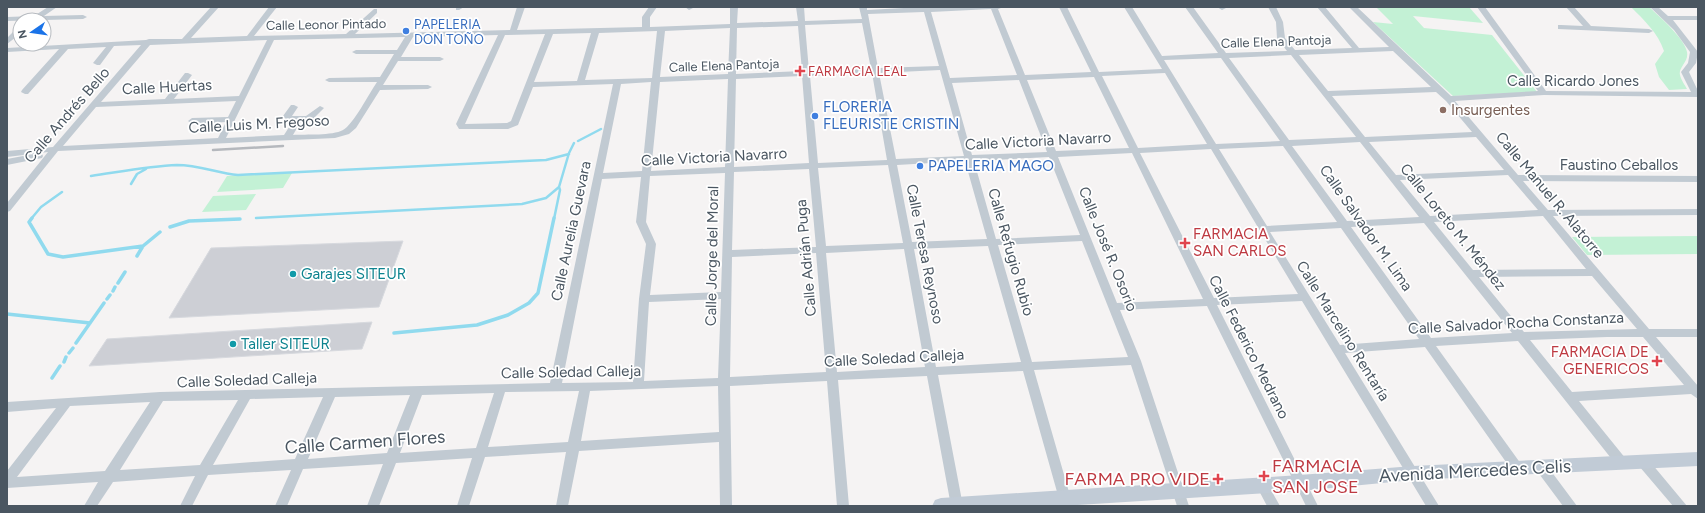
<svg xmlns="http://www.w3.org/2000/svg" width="1705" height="513" viewBox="0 0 1705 513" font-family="Figtree,sans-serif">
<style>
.green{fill:#c3f1d5}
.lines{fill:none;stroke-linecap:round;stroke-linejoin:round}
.stream-far1{stroke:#90daee;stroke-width:2.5}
.stream{stroke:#90daee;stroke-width:3.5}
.building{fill:#cdcfd5;stroke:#d7d9de}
.street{fill:#c1cad2;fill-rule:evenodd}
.secondary{fill:#c1cbd6;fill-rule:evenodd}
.rail{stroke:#b5b8bd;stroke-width:2.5}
.shop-dot{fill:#3f7fe0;stroke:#fff;stroke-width:1.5}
.health-dot{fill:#e0444e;stroke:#fff;stroke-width:1.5}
.education-dot{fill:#8d6e63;stroke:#fff;stroke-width:1.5}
.culture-dot{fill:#0f9aa8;stroke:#fff;stroke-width:1.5}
.labels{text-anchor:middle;stroke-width:3.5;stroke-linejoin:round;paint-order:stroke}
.far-street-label{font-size:13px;fill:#4a5661;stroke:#fff}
.far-shop-label{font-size:13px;fill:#366cbe;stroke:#fff;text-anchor:start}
.far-health-label{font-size:13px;fill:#be3a42;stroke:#fff;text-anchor:start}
.street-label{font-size:15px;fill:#4a5661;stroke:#fff}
.shop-label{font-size:15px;fill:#366cbe;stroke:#fff;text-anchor:start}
.education-label{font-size:15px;fill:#785e54;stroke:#fff;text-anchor:start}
.health-label{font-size:15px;fill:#be3a42;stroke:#fff;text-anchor:start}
.culture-label{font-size:15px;fill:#0d838f;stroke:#fff;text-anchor:start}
.near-street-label{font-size:18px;fill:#4a5661;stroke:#fff}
.near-health-label{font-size:18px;fill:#be3a42;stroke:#fff;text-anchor:start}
</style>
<rect width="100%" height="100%" fill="#f5f3f3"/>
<path class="green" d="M1376,7H1469L1483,23L1413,16L1424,28L1492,35L1537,92L1453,96L1373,22L1393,24Z
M1631,7H1649C1659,16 1685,39 1687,52C1689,62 1678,67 1680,75C1681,80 1685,85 1687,89L1669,90L1659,77L1655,64L1664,51C1658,33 1644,20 1631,7Z
M292,173L283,188L217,192L227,176Z
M256,194L246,210L202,212L213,196Z
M1698,236V254L1587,255L1572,237Z"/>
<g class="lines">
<path class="stream-far1" d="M578,141L601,129
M91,176C119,172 149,166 177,165C199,165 217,173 238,175L546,160L569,154
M131,184L137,174L146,169
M256,218L522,204L546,198L559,187
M31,219L41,207L62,192
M554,219L560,190L559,187L569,153L574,143"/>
<path class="stream" d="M32,218L29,222L48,254L63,257L143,246
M170,227L189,221L240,219
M137,256L143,246L160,232
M118,283L125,272
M113,291L115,287
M107,299L110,295
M7,314L90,323
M394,333L477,325L508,315L529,303L538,293L554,218
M76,343L104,303
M69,353L73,348
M64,362L66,357
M52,378L60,366"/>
</g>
<path class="building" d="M403,241L379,307L169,318L211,248Z
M372,322L362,349L89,366L107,339Z"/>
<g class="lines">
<path class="street" d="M48,7H57L44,16L83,15L87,17L83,19L7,21V17L34,16Z
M211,7H219L191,38L247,36L269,7H277L254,36L346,34L374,9H377V13L355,34L510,30L517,7H525L517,30L642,27V17L649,7H657L650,17V27L730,24V7H738L737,23L798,21L796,7H804L805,21L862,19L859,7H867V10L922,7H1004L998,9L1025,75L1091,72L1059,7H1067L1099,72L1162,69L1124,7H1132L1162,56L1218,53L1185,7H1193L1226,53L1287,51L1277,38L1276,22L1268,7H1276L1283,22L1285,38L1295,50L1352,48L1317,7H1325L1359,48L1389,47L1349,7H1357L1451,96L1538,91L1477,7H1485L1546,91L1691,92L1681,72L1688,63L1690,52L1674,30L1650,7H1658L1668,16H1698V20H1673L1698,52L1696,63L1689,72L1698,91V97L1544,95L1455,101L1518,175L1698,176V182L1523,181L1548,210L1698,209V215L1553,216L1649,329H1698V337H1656L1698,386V399L1691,394L1579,401L1626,459L1628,463L1626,467L1622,468L1618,467L1518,341L1436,346L1521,464L1523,468L1521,472L1517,473L1513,472L1425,347L1345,353L1439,506H1426L1302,301L1217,305L1318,506H1306L1207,306L1120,310L1141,361L1189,506H1177L1131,365L1034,370L1073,506H1061L1023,371L938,375L963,506H951L927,376L838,380L849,506H837L827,381L730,386L732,506H720L719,442L579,451L568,506H556L566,452L485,457L469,506H457L472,458L396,463L379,506H367L383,464L303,469L287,506H275L291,470L208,475L192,506H180L195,476L113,482L97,506H84L98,482L7,488V471L56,408L7,412V402L160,392L550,383L613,84L533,87L518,125L508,129H459L456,124L498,35L413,37L401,57H440L444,59L440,61H398L383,85H428L432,87L428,89L380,90L356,128L349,134L335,138L58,151L10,211L7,212V203L48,152L7,157V151L53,147L141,45L114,46L100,65H97L93,63L106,47L68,49L28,94H25L21,92L22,90L59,49L7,52V48L146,40L149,39H182ZM991,9L1017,75L950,78L931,12ZM924,12L939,66L878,68L868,14ZM862,23L871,69L809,71L805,25ZM798,26L802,71L736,74L737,28ZM730,28L728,74L660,77L665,31ZM657,31L652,78L585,80L599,33ZM591,33L577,81L534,82L553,34ZM545,34L511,121L507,123L465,124L505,35ZM405,37L397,50H356L352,52L356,54H394L380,77L329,78L325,80L329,82H377C370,92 353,125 343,130C332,136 306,134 293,135L301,121L313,119L324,108L320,106L306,116H292L298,107L294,105H291L283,116L286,120L293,121L284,135L226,138L274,40ZM267,40L239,96L174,99L192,75L188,73H185L165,99L101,102L150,45ZM1393,51L1431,87L1328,91L1299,55ZM1291,55L1356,137L1289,140L1229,58ZM1221,58L1280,141L1216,144L1164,60ZM940,70L964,156L896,159L879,73ZM872,73L887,160L818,163L810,76ZM1165,73L1207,144L1138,148L1102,76ZM802,76L809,163L734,167L736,79ZM1094,77L1129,148L1056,151L1027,80ZM728,79L725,167L651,171L660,82ZM1019,80L1047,152L972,155L952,83ZM651,82L642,171L603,173L621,84ZM1436,92L1446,101L1472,132L1365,137L1332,96ZM236,101L228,117L192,118L188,121L192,124L226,122L218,138L63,146L96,107ZM1476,137L1504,170L1396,175L1369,142ZM1360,142L1419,217L1347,221L1292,146ZM1283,146L1337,222L1267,226L1219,149ZM1211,149L1298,294L1214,298L1140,153ZM1132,153L1203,299L1117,303L1058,157ZM1049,157L1080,235L996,239L974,161ZM965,161L987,239L912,242L897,165ZM888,165L903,243L826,246L818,168ZM809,169L816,247L732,250L734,172ZM725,173L721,292L650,295L656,244L646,222L650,176ZM1508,175L1538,210L1430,216L1400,180ZM641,177L636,222L646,244L639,299L633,382L562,383L602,179ZM1543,216L1586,269L1473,270L1434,222ZM1424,223L1512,333L1431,338L1351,227ZM1341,228L1419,339L1340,345L1270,232ZM1082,241L1128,357L1032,362L998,245ZM988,246L1021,362L936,367L914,249ZM904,249L925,367L837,372L826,253ZM816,253L826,372L730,377L732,257ZM1592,276L1637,329L1524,332L1479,277ZM721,299L718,378L644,381L649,302ZM1607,337H1643L1684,385L1572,392L1530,340ZM718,386L719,432L581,441L590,391ZM579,391L568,442L488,447L505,392ZM494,393L476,448L400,453L422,395ZM410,395L387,453L308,459L335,397ZM323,397L295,459L213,465L250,399ZM238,400L200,465L120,470L163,401ZM150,402L105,471L17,477L70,406Z
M456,7H464L459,10H456Z
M685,7H693V8L689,10Z
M1217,7H1225L1226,8L1222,10Z
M1566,7H1574L1591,26L1649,29L1653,31L1649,33L1558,29V25H1561L1583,26Z
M17,28H20V34L7,44V38Z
M39,153L42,154L43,156L42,158L7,165V159Z
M1643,457L1647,458L1687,506H1673L1639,466L1637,462L1639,458Z
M1541,462L1545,463L1577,506H1563L1537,471L1535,467L1537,463Z
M1262,480L1266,481L1280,506H1267L1256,485L1258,481Z"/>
<path class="secondary" d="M1698,452V466L1413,480L1300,491L1062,506H932L935,500L941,498L1300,475L1413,466Z"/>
<path class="rail" d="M213,150L283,146"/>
</g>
<g class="shop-dot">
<circle cx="406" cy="31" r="4"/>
<circle cx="815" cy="116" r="4"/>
<circle cx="920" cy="166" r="4"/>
</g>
<g class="health-dot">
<path d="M798 65h4v4h4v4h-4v4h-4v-4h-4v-4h4z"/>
<path d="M1183 237h4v4h4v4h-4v4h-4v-4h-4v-4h4z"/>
<path d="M1655 355h4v4h4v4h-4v4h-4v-4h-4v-4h4z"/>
<path d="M1262 470h4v4h4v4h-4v4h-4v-4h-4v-4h4z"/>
<path d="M1216 473h4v4h4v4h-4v4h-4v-4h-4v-4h4z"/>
</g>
<circle class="education-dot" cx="1443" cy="110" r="4"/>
<g class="culture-dot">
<circle cx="293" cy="274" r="4"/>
<circle cx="233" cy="344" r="4"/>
</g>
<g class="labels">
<g class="far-street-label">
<text transform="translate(326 24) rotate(-1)" y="5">Calle Leonor Pintado</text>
<text transform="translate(1276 41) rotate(-2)" y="5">Calle Elena Pantoja</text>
<text transform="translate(724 65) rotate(-2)" y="5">Calle Elena Pantoja</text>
</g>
<g class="far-shop-label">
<text x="414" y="29">PAPELERIA<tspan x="414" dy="15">DON TOÑO</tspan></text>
</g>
<g class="far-health-label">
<text x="808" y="76">FARMACIA LEAL</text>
</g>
<g class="street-label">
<text x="1573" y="86">Calle Ricardo Jones</text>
<text transform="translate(167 87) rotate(-3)" y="5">Calle Huertas</text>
<text transform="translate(67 115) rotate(-49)" y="5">Calle Andrés Bello</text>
<text transform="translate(259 124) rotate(-3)" y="5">Calle Luis M. Fregoso</text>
<text transform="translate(1038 141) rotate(-3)" y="5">Calle Victoria Navarro</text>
<text transform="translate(714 157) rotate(-3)" y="5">Calle Victoria Navarro</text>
<text x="1619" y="170">Faustino Ceballos</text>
<text transform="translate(1550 195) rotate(50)" y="5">Calle Manuel R. Alatorre</text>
<text transform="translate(1453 227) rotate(51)" y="5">Calle Loreto M. Méndez</text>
<text transform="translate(1366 228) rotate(55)" y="5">Calle Salvador M. Lima</text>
<text transform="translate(571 231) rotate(-78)" y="5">Calle Aurelia Guevara</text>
<text transform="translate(1108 249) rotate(68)" y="5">Calle José R. Osorio</text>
<text transform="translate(1011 252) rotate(74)" y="5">Calle Refugio Rubio</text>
<text transform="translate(925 254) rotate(79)" y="5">Calle Teresa Reynoso</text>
<text transform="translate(712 256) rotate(-89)" y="5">Calle Jorge del Moral</text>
<text transform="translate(806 258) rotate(-95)" y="5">Calle Adrián Puga</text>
<text transform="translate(1516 323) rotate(-3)" y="5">Calle Salvador Rocha Constanza</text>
<text transform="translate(1343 331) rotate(58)" y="5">Calle Marcelino Rentaría</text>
<text transform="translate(1249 347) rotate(63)" y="5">Calle Federico Medrano</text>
<text transform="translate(894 358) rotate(-3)" y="5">Calle Soledad Calleja</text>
<text transform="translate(571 372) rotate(-1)" y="5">Calle Soledad Calleja</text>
<text transform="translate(247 380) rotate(-2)" y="5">Calle Soledad Calleja</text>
</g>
<g class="shop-label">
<text x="823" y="112">FLORERIA<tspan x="823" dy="17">FLEURISTE CRISTIN</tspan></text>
<text x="928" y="171">PAPELERIA MAGO</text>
</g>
<g class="education-label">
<text x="1451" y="115">Insurgentes</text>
</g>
<g class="health-label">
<text x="1193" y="239">FARMACIA<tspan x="1193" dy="17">SAN CARLOS</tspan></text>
<text x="1649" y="357" text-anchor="end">FARMACIA DE<tspan x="1649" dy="17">GENERICOS</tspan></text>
</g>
<g class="culture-label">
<text x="301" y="279">Garajes SITEUR</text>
<text x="241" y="349">Taller SITEUR</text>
</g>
<g class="near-street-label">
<text transform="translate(365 442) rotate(-4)" y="6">Calle Carmen Flores</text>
<text transform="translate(1475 471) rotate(-3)" y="6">Avenida Mercedes Celis</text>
</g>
<g class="near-health-label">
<text x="1272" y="472">FARMACIA<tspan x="1272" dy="21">SAN JOSE</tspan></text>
<text x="1210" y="485" text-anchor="end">FARMA PRO VIDE</text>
</g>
</g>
<rect width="1705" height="513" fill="none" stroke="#4a5661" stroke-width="16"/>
<g transform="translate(32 32) rotate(257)"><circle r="19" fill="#ffffff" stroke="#b7bbc0"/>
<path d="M0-3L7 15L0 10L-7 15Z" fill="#1a73e8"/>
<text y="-6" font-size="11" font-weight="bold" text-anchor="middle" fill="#4a5661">N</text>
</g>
</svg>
